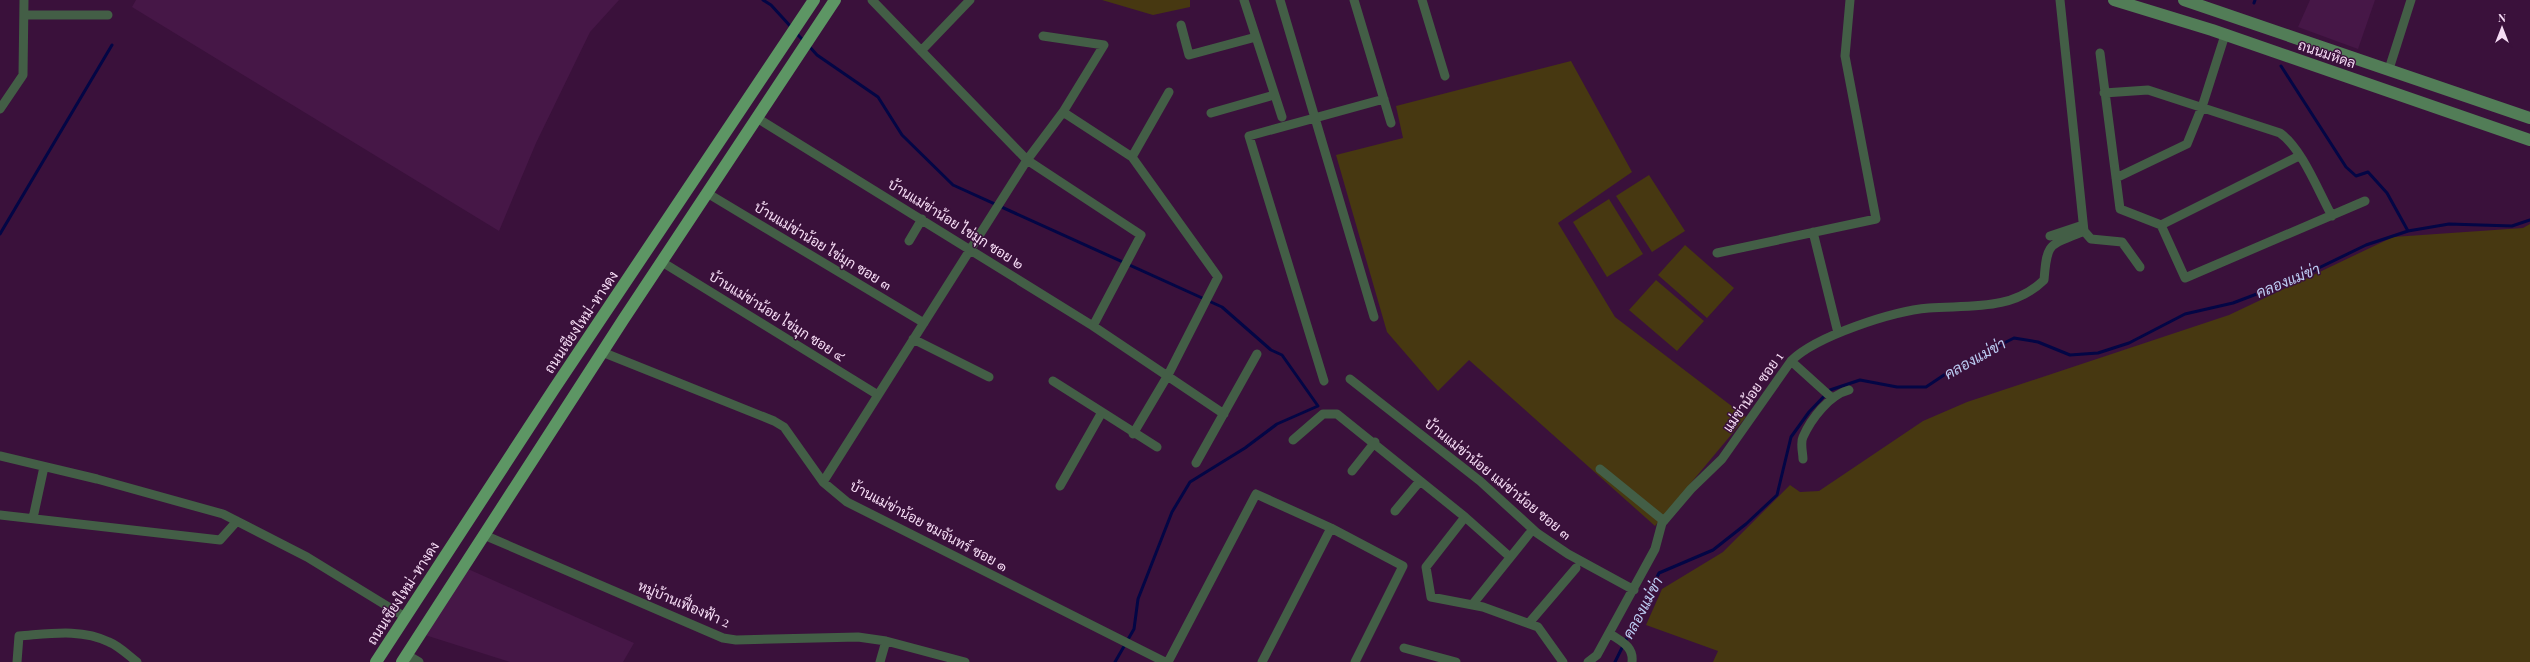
<svg xmlns="http://www.w3.org/2000/svg" width="2530" height="662" viewBox="0 0 2530 662" font-family="'Playfair Display',Sarabun,serif">
<style>
.built{fill:#461747}
.green{fill:#473811}
.lines{fill:none;stroke-linecap:round;stroke-linejoin:round}
.stream{stroke:#030645;stroke-width:3}
.street{stroke:#435e46;stroke-width:9}
.secondary{stroke:#527d57;stroke-width:12}
.primary{stroke:#5d9664;stroke-width:12}
.labels{text-anchor:middle;stroke-width:3;stroke-linejoin:round;paint-order:stroke}
.street-label{font-size:14px;fill:#f6dcf5;stroke:#3a113b}
.water-label{font-size:15px;font-style:italic;fill:#bcccf3;stroke:#3a113b}
</style>
<rect width="100%" height="100%" fill="#3a113b"/>
<path class="built" d="M136,0H619L590,32L536,143L499,231L132,7Z
M2310,0H2375L2358,49L2298,27Z
M468,569L634,643L623,662H510L425,635Z"/>
<path class="green" d="M1102,0H1190V7L1153,15Z
M1571,61L1632,172L1558,223L1615,317L1746,417L1655,526L1469,360L1438,391L1387,332L1336,155L1403,138L1396,106Z
M1649,175L1685,231L1652,252L1616,196Z
M1609,199L1643,254L1607,277L1573,222Z
M2530,224V662H1713L1718,651L1646,625L1662,589L1723,552L1790,485L1800,492L1819,491L1923,421L1967,402L2229,315L2393,237L2523,228Z
M1685,245L1734,288L1707,318L1658,275Z
M1656,280L1704,321L1677,351L1629,310Z"/>
<g class="lines">
<path class="stream" d="M763,0L771,5L792,28
M2254,3L2255,0
M795,32L804,41
M808,45L817,55L878,97L902,135L953,185L1222,307L1271,350L1282,355L1318,406L1277,424L1245,448L1190,482L1172,512L1138,599L1134,629L1115,662
M2281,66L2346,167L2356,176L2368,172L2387,193L2408,231
M0,234L112,45
M1615,662L1659,573L1713,550L1746,524L1777,495L1791,437L1809,412L1830,390L1860,380L1897,387H1926L1953,369L2014,338L2038,342L2070,355L2098,353L2129,343L2185,314L2233,303L2296,279L2366,245L2408,231L2449,224L2512,226L2530,220"/>
<path class="street" d="M872,0L1027,160L1141,235L1093,326
M1244,0L1282,117
M1280,0L1374,317
M1354,0L1391,123
M1422,0L1445,76
M2060,0L2084,231L2091,239L2122,242L2140,267
M24,15H108
M1181,25L1189,55L1256,37
M921,51L970,0
M2100,53L2120,209L2161,225L2185,278L2365,201
M2389,69L2411,0
M2104,93L2148,90L2280,133C2302,148 2319,193 2332,216
M0,109L23,75L24,0
M1063,112L1132,157L1218,277L1168,375L1133,434
M1211,113L1274,95
M757,118L1093,326L1224,414
M1132,157L1169,92
M2116,178L2187,144L2202,107L2225,35
M707,193L924,323
M2161,225L2299,156
M1813,232L1838,333
M2050,236L2083,225
M909,241L922,219
M1717,253L1876,219L1845,56L1850,0
M662,262L878,395
M913,339L989,377
M602,352L774,421L784,427L823,482L847,502L1165,662
M1791,361L1832,398
M1350,379L1480,481L1537,533L1568,554L1634,590
M1053,381L1102,412L1060,486
M1324,381L1249,136L1384,99
M1102,412L1157,447
M1293,440L1323,414H1337L1465,517L1426,567L1431,597L1483,607L1538,627L1563,662
M0,456L97,479L223,514L307,557L405,617
M1803,459C1803,453 1800,443 1803,437C1811,419 1829,395 1849,390
M1196,463L1257,354
M1600,469L1664,521
M1352,471L1375,442
M823,482L1027,160L1063,112L1104,45L1043,36
M1395,511L1420,481
M0,515L220,540L237,521
M1465,517L1510,557
M33,518L44,467
M484,535L723,638L736,640L858,637L886,641L965,662
M1472,605L1529,534
M1529,623L1576,568
M1609,633C1620,641 1634,646 1632,662
M1404,648L1456,662
M407,655L419,662
M17,662L19,636C48,634 81,628 109,642C119,646 128,655 137,662
M880,662L886,641
M1168,662L1256,494L1331,528L1403,566L1355,662
M1262,662L1331,528
M1588,662L1597,655L1655,549L1662,523L1691,489L1722,459L1791,361C1816,336 1893,311 1929,308C1970,305 2012,311 2044,280C2047,241 2049,246 2084,231"/>
<path class="secondary" d="M2114,0L2212,30L2530,140
M2184,0L2530,118"/>
<path class="primary" d="M376,662L554,389L814,0
M402,662L623,320L835,0"/>
</g>
<g class="labels">
<g class="street-label">
<text transform="translate(2327 54) rotate(19)" y="5">ถนนมหิดล</text>
<text transform="translate(956 224) rotate(32)" y="5">บ้านแม่ข่าน้อย ไข่มุก ซอย ๒</text>
<text transform="translate(823 246) rotate(31)" y="5">บ้านแม่ข่าน้อย ไข่มุก ซอย ๓</text>
<text transform="translate(777 316) rotate(32)" y="5">บ้านแม่ข่าน้อย ไข่มุก ซอย ๔</text>
<text transform="translate(581 322) rotate(-56)" y="5">ถนนเชียงใหม่-หางดง</text>
<text transform="translate(1753 392) rotate(-55)" y="5">แม่ข่าน้อย ซอย 1</text>
<text transform="translate(1498 479) rotate(39)" y="5">บ้านแม่ข่าน้อย แม่ข่าน้อย ซอย ๓</text>
<text transform="translate(929 526) rotate(28)" y="5">บ้านแม่ข่าน้อย ชมจันทร์ ซอย ๑</text>
<text transform="translate(403 593) rotate(-57)" y="5">ถนนเชียงใหม่-หางดง</text>
<text transform="translate(684 604) rotate(23)" y="5">หมู่บ้านเฟื่องฟ้า 2</text>
</g>
<g class="water-label">
<text transform="translate(2288 281) rotate(-22)" y="5">คลองแม่ข่า</text>
<text transform="translate(1975 359) rotate(-29)" y="5">คลองแม่ข่า</text>
<text transform="translate(1643 608) rotate(-62)" y="5">คลองแม่ข่า</text>
</g>
</g>
<g transform="translate(2502 28)" stroke="#3a113b" stroke-width="3" paint-order="stroke">
<path d="M0-3L7 15L0 10L-7 15Z" fill="#f6dcf5"/>
<text y="-6" font-size="11" font-weight="bold" text-anchor="middle" fill="#f6dcf5">N</text>
</g>
</svg>
